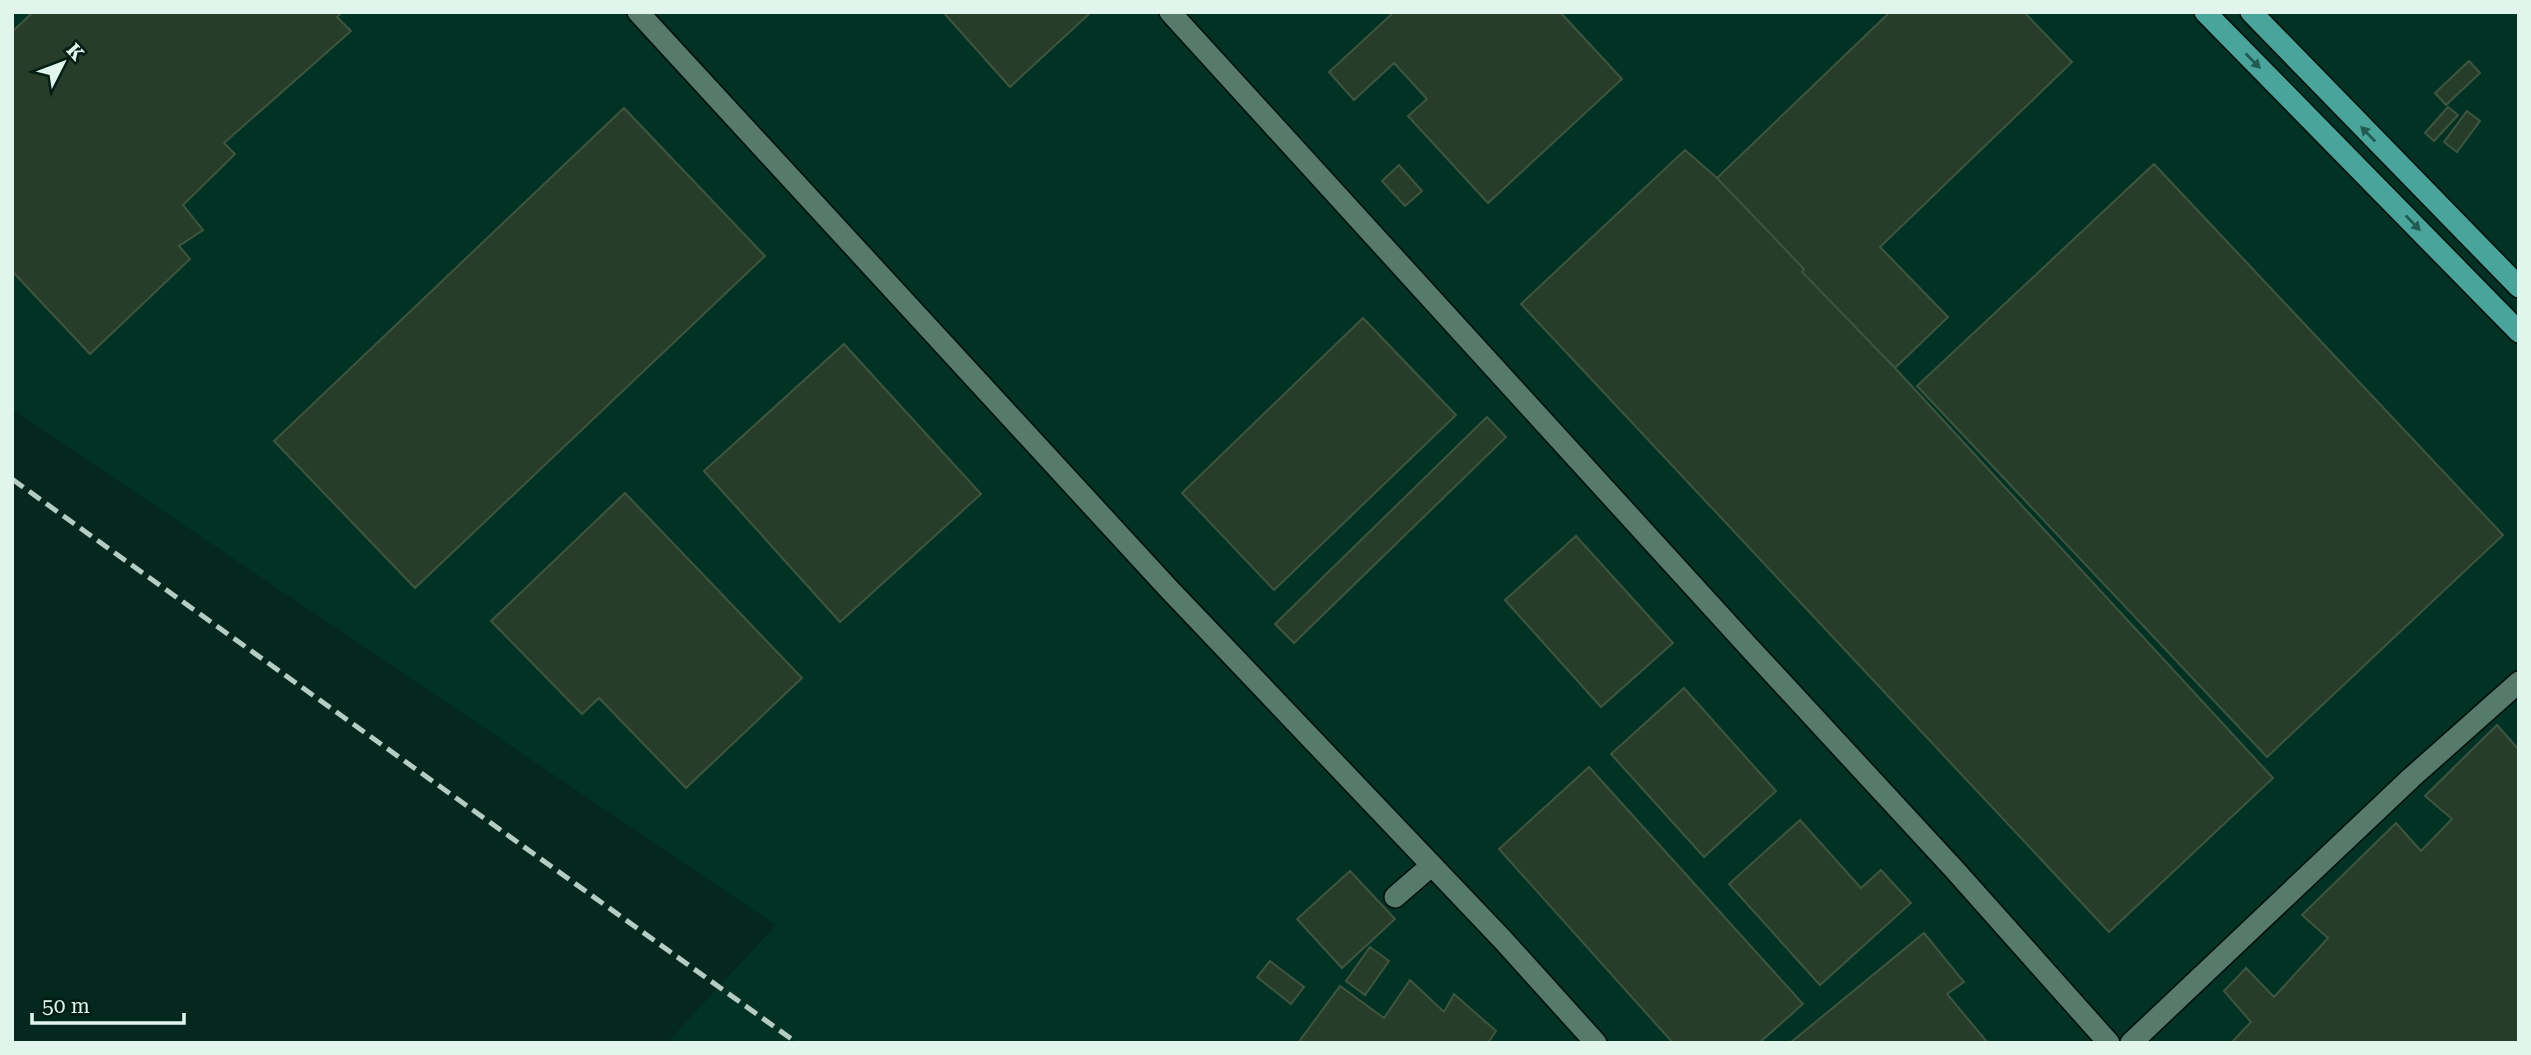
<svg xmlns="http://www.w3.org/2000/svg" width="2531" height="1055" viewBox="0 0 2531 1055" font-family="'Roboto Serif',serif">
<style>
.built{fill:#013224}
.building{fill:#273c29;stroke:#3e553f;stroke-width:2}
.lines{fill:none;stroke-linecap:round;stroke-linejoin:round}
.minor-casing{stroke:#000f08;stroke-width:24}
.major-casing{stroke:#000f08;stroke-width:24}
.minor{stroke:#567a6c;stroke-width:21}
.major{stroke:#49a59c;stroke-width:21}
.rail{stroke:#b4ccc3;stroke-width:5;stroke-dasharray:14 7;stroke-linecap:butt}
.oneway{fill:#215b51}
</style>
<rect width="100%" height="100%" fill="#04281d"/>
<path class="built" d="M12,12H2519V1043H667L776,925L12,409Z"/>
<path class="building" d="M33,12H342L337,17L351,31L224,143L235,154L183,205L203,230L179,246L190,259L90,354L12,271V32Z
M943,12H1087L1089,14L1010,87Z
M1394,12H1560L1622,79L1488,203L1408,116L1427,99L1394,63L1354,100L1329,72Z
M1890,12H2024L2072,62L1880,247L1948,317L1895,368L1802,272L1804,269L1717,178Z
M2469,61L2480,73L2446,105L2435,93Z
M2448,107L2458,115L2434,141L2425,133Z
M624,108L765,256L415,588L274,441Z
M2467,111L2480,121L2457,152L2444,142Z
M1685,150L1717,178L1804,269L1802,272L1895,368L2273,778L2109,932L1521,304Z
M2154,164L2503,535L2267,757L1917,386Z
M1399,165L1422,191L1405,206L1382,181Z
M1363,318L1456,415L1274,590L1182,493Z
M844,344L981,494L840,622L704,471Z
M1487,417L1506,437L1294,643L1275,624Z
M625,493L802,678L686,788L599,698L582,714L491,621Z
M1576,536L1673,643L1601,707L1505,600Z
M1684,688L1776,791L1704,857L1611,754Z
M2497,725L2519,750V1043H2231L2251,1022L2224,991L2246,968L2274,997L2328,938L2302,915L2396,823L2421,851L2452,819L2425,796Z
M1589,767L1803,1004L1759,1043H1673L1499,849Z
M1800,820L1861,888L1881,870L1911,903L1820,985L1729,884Z
M1350,871L1395,919L1342,968L1297,919Z
M1924,933L1964,982L1947,994L1988,1043H1790Z
M1370,947L1389,961L1365,995L1346,981Z
M1270,961L1304,987L1291,1004L1257,977Z
M1410,980L1444,1012L1454,994L1496,1031L1488,1043H1298L1340,986L1384,1018Z"/>
<g class="lines">
<g class="minor-casing">
<path id="minor" d="M638,12L1168,588L1503,940L1596,1043
M1170,12L1747,645L1953,868L2109,1043
M1395,897L1432,865
M2131,1043L2411,778L2519,682"/>
</g>
<g class="major-casing">
<path id="major" d="M2205,12L2519,332
M2251,12L2519,287"/>
</g>
<use href="#minor" class="minor"/>
<use href="#major" class="major"/>
<path class="rail" d="M12,479L797,1043"/>
</g>
<defs><path id="oneway-solid" d="M-6-.8H1V-3.2L6.5 0L1 3.2V.8H-6Z" transform="scale(1.75)"/></defs>
<g class="oneway">
<use href="#oneway-solid" transform="translate(2253 61) rotate(45)"/>
<use href="#oneway-solid" transform="translate(2368 134) rotate(-134)"/>
<use href="#oneway-solid" transform="translate(2413 223) rotate(46)"/>
</g>
<rect width="2531" height="1055" fill="none" stroke="#e1f5ed" stroke-width="28"/>
<g transform="translate(63 63) rotate(48)" stroke="#001e14" stroke-width="5" paint-order="stroke">
<path d="M0-5L12 26L0 18L-12 26Z" fill="#e1f5ed"/>
<text y="-10" font-size="19" font-weight="bold" text-anchor="middle" fill="#e1f5ed">K</text>
</g>
<path d="M32 1013v10h152v-10" fill="none" stroke="#e1f5ed" stroke-width="3.5"/>
<text x="42" y="1013" font-size="21" fill="#e1f5ed" stroke="#001e14" stroke-width="5" paint-order="stroke">50 m</text>
</svg>
